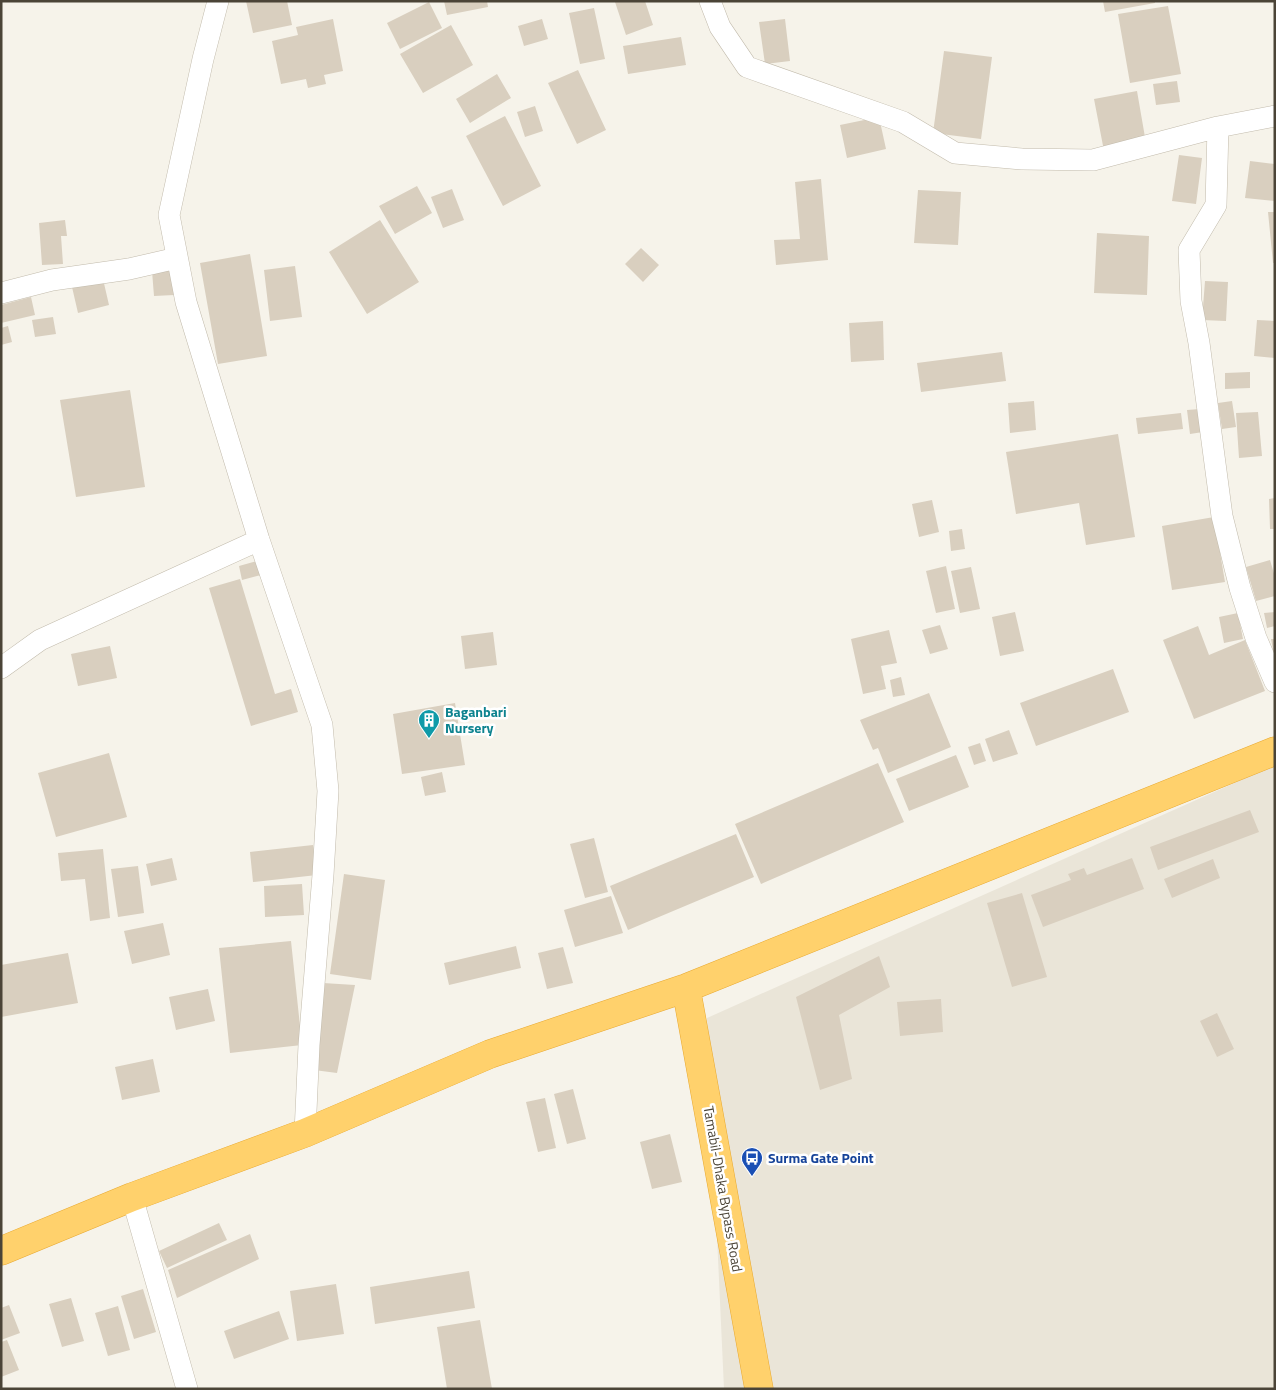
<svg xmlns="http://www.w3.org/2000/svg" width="1276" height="1390" viewBox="0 0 1276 1390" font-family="'Titillium Web',sans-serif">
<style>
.residential{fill:#eae5d8}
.building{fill:#d9cfbf}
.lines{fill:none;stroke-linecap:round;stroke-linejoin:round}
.street-casing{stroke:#c2bbac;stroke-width:22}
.highway-casing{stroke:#e8a932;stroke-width:29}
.street{stroke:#fff;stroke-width:21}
.highway{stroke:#ffd16c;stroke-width:28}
.labels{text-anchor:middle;stroke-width:5;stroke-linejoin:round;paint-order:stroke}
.culture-label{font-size:14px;font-weight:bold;fill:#0d838f;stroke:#fff;text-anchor:start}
.transit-label{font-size:14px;font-weight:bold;fill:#164399;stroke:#fff;text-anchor:start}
.street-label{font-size:14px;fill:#4b4437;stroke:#fff}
</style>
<rect width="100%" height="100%" fill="#f6f3ea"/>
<path class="residential" d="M1275,765V1389H724L707,1018Z"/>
<path class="building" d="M246,1H287L292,25L253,33Z
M444,1H487L488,7L447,15Z
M645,1L653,25L626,35L615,2Z
M1103,1H1155V3L1105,12Z
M429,2L442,28L400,49L387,23Z
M1168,6L1181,74L1130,83L1118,14Z
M594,8L605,59L580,64L569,13Z
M333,19L343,71L324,75L326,84L308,88L306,79L281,84L272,41L298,35L296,27Z
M542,19L548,39L524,46L518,26Z
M785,19L790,61L765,64L759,22Z
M451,25L473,65L423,93L400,54Z
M681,37L686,65L628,74L623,46Z
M944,51L992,57L981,139L933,133Z
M578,70L606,130L577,144L548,83Z
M497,74L511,98L470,123L456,99Z
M1177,81L1180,102L1156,105L1153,84Z
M1137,91L1146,143L1104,151L1094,99Z
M535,106L543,131L525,137L517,112Z
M505,116L541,186L503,206L466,136Z
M879,117L886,149L847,158L840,125Z
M1179,155L1202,158L1196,204L1172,201Z
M1250,161L1275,164V201L1245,198Z
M821,179L828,260L776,265L774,240L800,239L795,182Z
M417,186L432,213L395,234L379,206Z
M452,189L464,220L443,228L431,197Z
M918,190L961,192L958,245L914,243Z
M1268,212H1275V263H1273Z
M65,220L67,236H61L63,264L42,265L39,223Z
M380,220L419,282L367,314L329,252Z
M1097,233L1149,236L1147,295L1094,293Z
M641,248L659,265L643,282L625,264Z
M250,254L267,356L218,364L200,263Z
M295,266L302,317L270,321L264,270Z
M173,270L174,295L154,296L152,271Z
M103,279L109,305L78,313L72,287Z
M1205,281L1228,282L1226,321L1202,320Z
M31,297L35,315L1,323V305Z
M53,317L56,334L35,337L32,320Z
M1257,320L1275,321V358L1254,356Z
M883,321L884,360L851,362L849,323Z
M8,326L12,342L1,345V328Z
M1002,352L1006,381L921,392L917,363Z
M1250,372V388L1225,389V373Z
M130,390L145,487L76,497L60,400Z
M1034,401L1036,430L1010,433L1008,403Z
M1232,401L1236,427L1222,429L1218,403Z
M1200,409L1203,432L1190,434L1187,410Z
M1258,412L1262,456L1239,458L1236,413Z
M1181,413L1183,429L1138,434L1136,418Z
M1118,434L1135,537L1086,545L1079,503L1016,514L1006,452Z
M1275,498V529H1270L1269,499Z
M932,500L939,532L919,537L912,504Z
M1214,517L1225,582L1172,590L1162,526Z
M962,529L965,549L951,551L949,531Z
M1270,560L1275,577V596L1256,601L1246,567Z
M257,561L261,575L242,580L239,566Z
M946,566L955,609L936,613L926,571Z
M971,567L980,609L960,613L951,571Z
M240,579L275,694L291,689L298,712L251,726L209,588Z
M1015,612L1024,651L1000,656L992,617Z
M1275,612V626L1267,628L1264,613Z
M1238,613L1243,639L1224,643L1219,617Z
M940,625L948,649L930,654L922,630Z
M1198,626L1209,655L1245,640L1265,691L1194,719L1163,640Z
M889,630L897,663L881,666L886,689L863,694L851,639Z
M493,632L497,665L465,669L461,636Z
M1271,639H1275V655H1274Z
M110,646L117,678L78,686L71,654Z
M1113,669L1129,712L1036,746L1020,703Z
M901,677L905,695L893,697L890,680Z
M929,693L951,747L888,773L878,748L873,750L860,720Z
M455,703L465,765L402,774L393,714Z
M1009,730L1018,754L993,762L985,739Z
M980,743L986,761L974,765L968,747Z
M109,753L127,817L56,837L38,773Z
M956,755L969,787L909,811L896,779Z
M878,763L904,822L761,884L735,824Z
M442,772L446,792L425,796L421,777Z
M1250,810L1259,832L1158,870L1150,847Z
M736,834L754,877L628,930L610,886Z
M594,838L608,892L585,898L570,844Z
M313,845L317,875L253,882L250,852Z
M103,849L110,918L90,921L85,879L61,881L58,853Z
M172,858L177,880L151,886L146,864Z
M1132,858L1144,889L1043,927L1031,895L1071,880L1068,874L1084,868L1087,875Z
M1213,859L1220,878L1172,898L1164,879Z
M138,866L144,913L118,917L111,869Z
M344,874L385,880L371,980L330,974Z
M302,884L304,915L265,917L264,886Z
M1022,893L1047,977L1012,987L987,903Z
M611,896L623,933L575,947L564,910Z
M163,923L170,955L132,964L124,931Z
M291,941L302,1045L230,1053L219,948Z
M516,946L521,968L449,985L444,963Z
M563,947L573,983L547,989L538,953Z
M68,953L78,1003L1,1017V965Z
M879,956L890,987L839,1015L852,1079L820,1090L796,997Z
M323,983L355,985L337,1073L314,1070Z
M208,989L215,1021L176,1030L169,997Z
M941,999L943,1032L900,1036L897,1002Z
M1217,1013L1234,1049L1217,1057L1200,1021Z
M153,1059L160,1092L122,1100L115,1067Z
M573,1089L586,1139L567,1144L554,1094Z
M545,1098L556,1148L538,1152L526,1102Z
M670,1134L682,1182L652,1189L640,1142Z
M219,1223L227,1240L167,1268L159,1251Z
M250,1234L259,1259L177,1298L168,1270Z
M469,1271L475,1308L375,1324L370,1287Z
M336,1284L344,1334L297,1341L290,1291Z
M143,1289L156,1332L134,1339L121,1296Z
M71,1298L84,1341L62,1347L49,1304Z
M9,1305L20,1333L1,1340V1308Z
M118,1306L130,1350L108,1356L95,1313Z
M279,1311L289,1339L234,1359L224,1331Z
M480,1320L492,1389H447L437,1327Z
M7,1340L19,1370L1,1377V1342Z"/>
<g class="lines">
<g class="street-casing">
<path id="street" d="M218,1L203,59L169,215L186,302L259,540L322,725L328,791L323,875L309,1045L305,1133
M710,1L720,27L747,67L903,122L955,153L1022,159L1093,160L1218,127L1275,116
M1218,127L1216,205L1189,250L1191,301L1199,343L1222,516L1240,588L1256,638L1275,682
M1,293L52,280L129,269L177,258
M1,668L40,640L259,540
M132,1197L187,1389"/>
</g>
<g class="highway-casing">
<path id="highway" d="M686,988L759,1389
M1,1251L132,1197L305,1133L490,1054L686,988L1275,751"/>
</g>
<use href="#street" class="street"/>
<use href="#highway" class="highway"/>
</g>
<defs>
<g id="building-pin" transform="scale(1.125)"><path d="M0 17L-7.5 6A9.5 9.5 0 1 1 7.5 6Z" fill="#0f9aa8" stroke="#fff"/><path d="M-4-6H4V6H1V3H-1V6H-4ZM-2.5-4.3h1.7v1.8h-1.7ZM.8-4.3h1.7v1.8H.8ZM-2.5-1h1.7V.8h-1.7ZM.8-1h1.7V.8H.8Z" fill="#fff"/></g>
<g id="bus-pin" transform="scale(1.125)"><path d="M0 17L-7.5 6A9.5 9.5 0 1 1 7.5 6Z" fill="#1a4fb4" stroke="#fff"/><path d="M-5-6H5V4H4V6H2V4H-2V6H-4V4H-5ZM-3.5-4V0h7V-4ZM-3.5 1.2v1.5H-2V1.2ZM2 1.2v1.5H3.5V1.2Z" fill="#fff"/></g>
</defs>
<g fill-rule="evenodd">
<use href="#building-pin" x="429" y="720"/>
<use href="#bus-pin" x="752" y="1158"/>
</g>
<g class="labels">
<g class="culture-label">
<text x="445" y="717">Baganbari<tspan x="445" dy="16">Nursery</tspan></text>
</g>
<g class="transit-label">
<text x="768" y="1163">Surma Gate Point</text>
</g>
<g class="street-label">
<text transform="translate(723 1189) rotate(80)" y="5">Tamabil-Dhaka Bypass Road</text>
</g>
</g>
<rect width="1276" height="1390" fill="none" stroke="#4b4437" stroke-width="5"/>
</svg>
